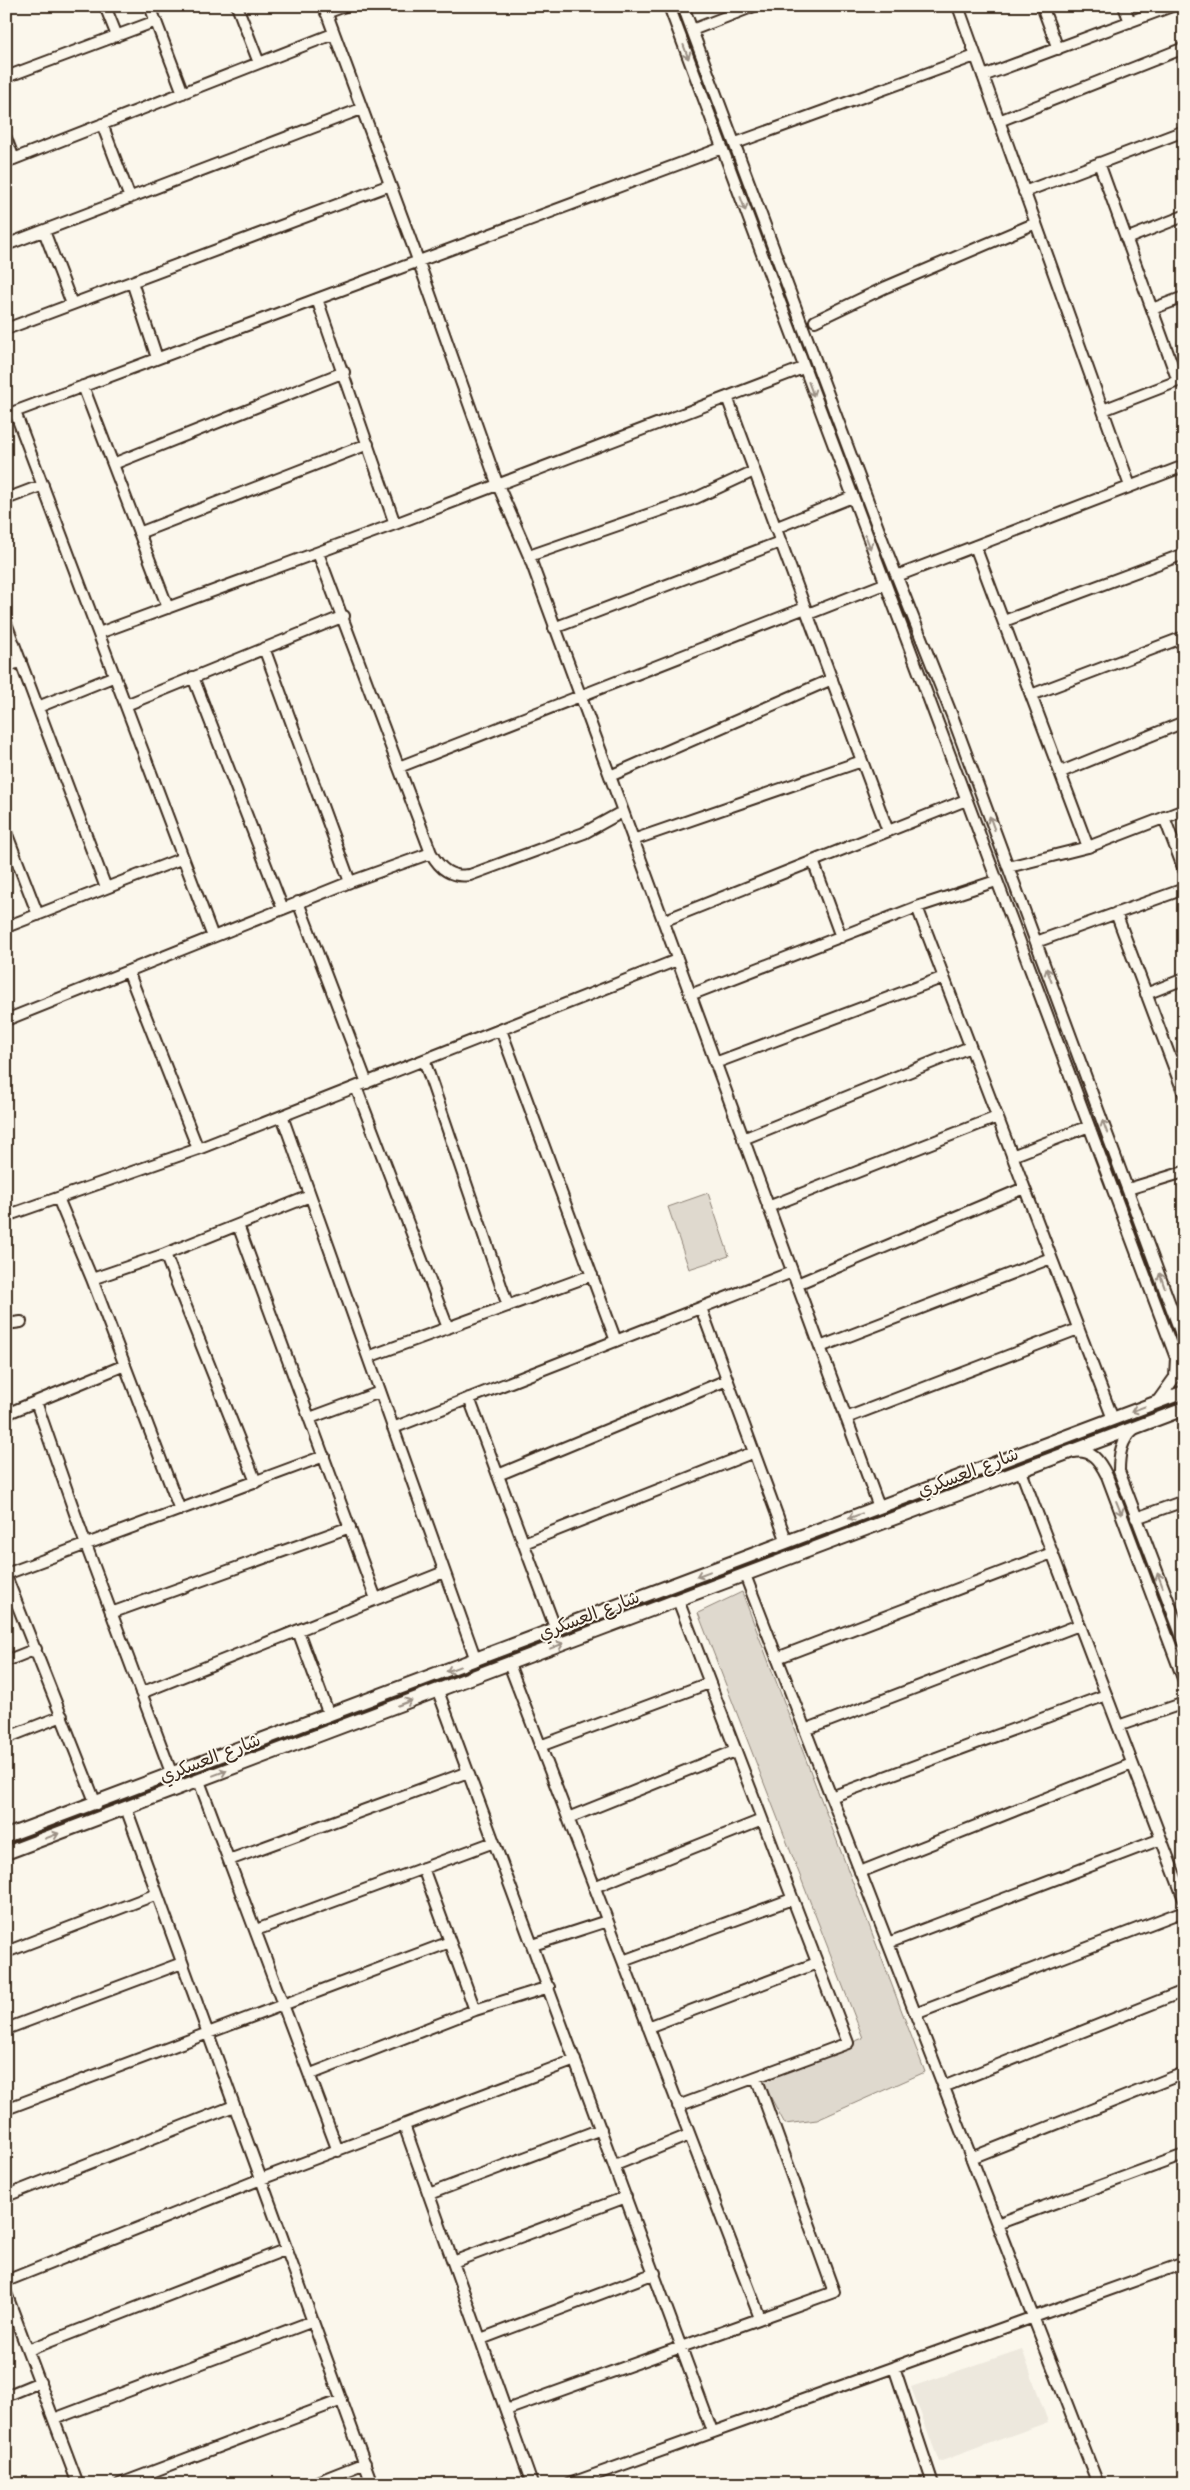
<svg xmlns="http://www.w3.org/2000/svg" width="1190" height="2490" viewBox="0 0 1190 2490" font-family="'Playpen Sans','Playpen Sans Arabic',sans-serif">
<style>
.built{fill:#ede8dd}
.green{fill:#dfd9ce;stroke:#8d8276}
.lines{fill:none;stroke-linecap:round;stroke-linejoin:round}
.minor-casing{stroke:#3b2a1e;stroke-width:14}
.major-casing{stroke:#3b2a1e;stroke-width:16}
.minor{stroke:#fbf7ec;stroke-width:10}
.major{stroke:#fbf7ec;stroke-width:12}
.oneway{stroke:#9b9085}
.labels{text-anchor:middle;stroke-width:4;stroke-linejoin:round;paint-order:stroke}
.street-label{font-size:18px;fill:#3b2a1e;stroke:#fbf7ec}
</style>
<rect width="100%" height="100%" fill="#fbf7ec"/>
<filter id="ink" filterUnits="userSpaceOnUse"><feTurbulence type="fractalNoise" baseFrequency=".02" numOctaves="2"/><feDisplacementMap in="SourceGraphic" scale="10" xChannelSelector="R" yChannelSelector="G"/><feConvolveMatrix kernelMatrix="1 2 1 2 8 2 1 2 1" color-interpolation-filters="sRGB"/></filter>
<g filter="url(#ink)">
<path class="built" d="M1022,2349L1048,2422L939,2462L911,2387Z"/>
<path class="green" d="M708,1193L729,1256L689,1269L668,1207Z
M742,1592L925,2072L817,2120L785,2124L761,2079L863,2038L698,1613Z"/>
<g class="lines">
<g class="minor-casing">
<path id="minor" d="M105,6L117,36
M150,6L183,93
M237,6L259,63
M324,6L418,260L497,483L529,556L879,1507
M669,6L1176,1358L1175,1377L1157,1402
M683,6L884,544L953,718L1184,1342
M958,6L1130,486
M1042,6L1058,49
M1124,6L1130,22
M326,13L345,6
M692,30L754,6
M983,76L1172,6
M6,77L156,21
M999,121L1184,48
M102,124L130,198
M6,138L14,159
M736,143L975,56
M6,162L333,34
M1099,163L1178,381
M1024,192L1184,131
M44,231L72,304
M1126,239L1184,216
M6,245L361,109
M132,282L157,358
M317,299L395,524
M1152,309L1184,297
M815,321L886,287L1036,223
M6,329L390,185
M83,386L168,608
M727,397L888,831
M1103,410L1183,379
M15,412L213,937
M6,415L722,148
M113,464L344,372
M6,499L43,485
M775,528L852,497
M139,533L368,444
M975,546L1088,847
M318,553L431,853C440,869 451,878 470,875L584,833L622,812
M529,556L696,498L754,471
M897,576L1184,466
M808,614L884,584
M1004,621L1184,554
M6,623L106,888
M554,628L780,542
M99,633L395,524L803,368
M264,648L350,882
M6,667L21,661
M193,677L283,909
M1031,695L1184,637
M126,705L344,616
M38,707L115,676
M399,767L805,608
M1061,772L1184,722
M610,776L832,679
M1164,817L1184,870
M6,832L38,915
M633,840L862,761
M813,861L841,937
M1008,867L1088,847L1184,810
M298,902L367,1083
M917,907L1113,1419
M1116,913L1184,1094
M663,921L966,800
M6,927L183,858
M1036,942L1184,889
M128,971L198,1149
M1146,994L1184,979
M690,995L917,907L996,881
M6,1020L350,882L431,853
M501,1030L616,1341
M424,1060L508,1306
M715,1063L944,977
M1173,1064L1184,1059
M356,1087L448,1328
M282,1116L476,1660
M743,1139L970,1047
M1012,1156L1089,1126
M1128,1189L1184,1172
M58,1198L92,1279L180,1510
M768,1207L997,1117
M6,1216L198,1149L677,960
M238,1225L376,1599
M165,1254L256,1482
M92,1279L165,1254L310,1196
M797,1284L1024,1188
M701,1308L787,1542
M6,1324L21,1322
M820,1347L1051,1258
M368,1357L592,1275
M469,1398L556,1630
M36,1402L86,1545L172,1775
M6,1414L125,1365
M310,1418L380,1392
M846,1418L1078,1329
M393,1428L792,1272
M1134,1429C1121,1440 1119,1455 1119,1471L1184,1642
M1073,1452C1092,1449 1099,1460 1107,1476L1184,1681
M1021,1471L1184,1899
M498,1475L727,1380
M1136,1518L1184,1501
M524,1543L754,1452
M6,1574L324,1456
M745,1575L1098,2484
M6,1576L96,1804
M678,1600L848,2043L678,2106
M111,1613L350,1527
M298,1631L329,1715
M777,1658L1052,1553
M6,1661L36,1649
M509,1664L760,2318
M438,1691L712,2431
M141,1693L444,1572
M1118,1726L1184,1703
M805,1730L1079,1625
M6,1738L62,1716
M540,1746L709,1683
M199,1781L338,2151
M831,1797L1106,1695
M126,1808L372,2484
M568,1818L735,1751
M229,1860L468,1772
M423,1868L475,2010
M860,1872L1132,1764
M594,1887L762,1820
M256,1930L494,1842
M888,1943L1161,1839
M533,1945L607,1921
M6,1952L157,1894
M623,1961L792,1899
M915,2014L1184,1911
M648,2027L817,1963
M6,2029L182,1963
M311,2074L475,2010L549,1987
M943,2087L1184,1991
M6,2109L450,1942
M404,2125L532,2484
M971,2158L1184,2073
M615,2165L689,2135
M429,2194L601,2129
M6,2196L234,2106
M997,2224L1184,2155
M453,2262L626,2197
M6,2281L261,2179L575,2060
M6,2293L78,2484
M481,2339L655,2273
M28,2350L287,2249
M894,2367L933,2484
M6,2396L40,2382
M506,2410L834,2292L756,2077
M54,2419L313,2321
M120,2484L342,2400
M312,2484L365,2463
M569,2484L1184,2263"/>
</g>
<g class="major-casing">
<path id="major" d="M6,1836L1184,1392
M6,1853L1184,1409"/>
</g>
<use href="#minor" class="minor"/>
<use href="#major" class="major"/>
</g>
<defs><path id="oneway-shaft" d="M-6 0H5M1.5-3L5.5 0L1.5 3" fill="none" stroke-width="1.6" stroke-linecap="round" stroke-linejoin="round" transform="scale(1.25)"/></defs>
<g class="oneway">
<use href="#oneway-shaft" transform="translate(686 52) rotate(70)"/>
<use href="#oneway-shaft" transform="translate(743 204) rotate(70)"/>
<use href="#oneway-shaft" transform="translate(811 389) rotate(70)"/>
<use href="#oneway-shaft" transform="translate(868 542) rotate(69)"/>
<use href="#oneway-shaft" transform="translate(992 823) rotate(-110)"/>
<use href="#oneway-shaft" transform="translate(1049 975) rotate(-110)"/>
<use href="#oneway-shaft" transform="translate(1105 1127) rotate(-110)"/>
<use href="#oneway-shaft" transform="translate(1162 1280) rotate(-109)"/>
<use href="#oneway-shaft" transform="translate(1138 1409) rotate(159)"/>
<use href="#oneway-shaft" transform="translate(1119 1508) rotate(68)"/>
<use href="#oneway-shaft" transform="translate(855 1516) rotate(159)"/>
<use href="#oneway-shaft" transform="translate(703 1574) rotate(159)"/>
<use href="#oneway-shaft" transform="translate(1160 1580) rotate(-111)"/>
<use href="#oneway-shaft" transform="translate(557 1646) rotate(-21)"/>
<use href="#oneway-shaft" transform="translate(453 1669) rotate(159)"/>
<use href="#oneway-shaft" transform="translate(405 1703) rotate(-21)"/>
<use href="#oneway-shaft" transform="translate(220 1773) rotate(-21)"/>
<use href="#oneway-shaft" transform="translate(52 1836) rotate(-21)"/>
</g>
</g>
<g class="labels">
<g class="street-label">
<text transform="translate(968 1472) rotate(-21)" y="6">شارع العسكري</text>
<text transform="translate(589 1615) rotate(-21)" y="6">شارع العسكري</text>
<text transform="translate(210 1758) rotate(-21)" y="6">شارع العسكري</text>
</g>
</g>
<rect width="1190" height="2490" fill="none" stroke="#fbf7ec" stroke-width="25"/>
<rect x="12" y="12" width="1165" height="2465" fill="none" stroke="#3b2a1e" stroke-width="2" filter="url(#ink)"/>
</svg>
